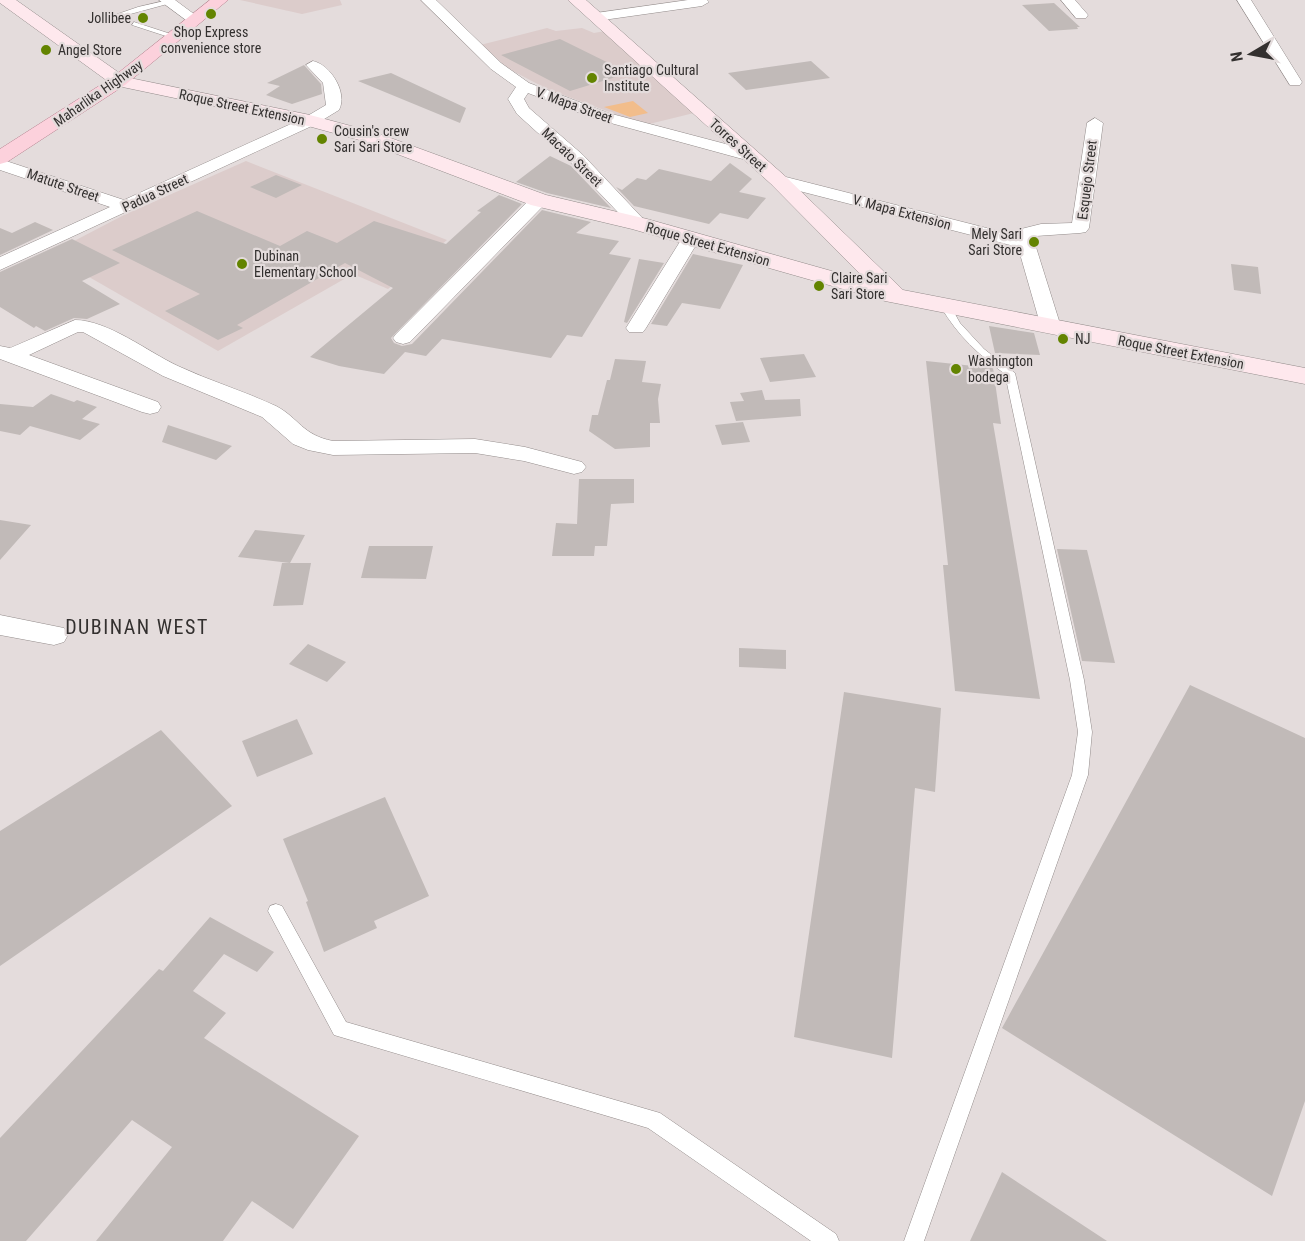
<svg xmlns="http://www.w3.org/2000/svg" width="1305" height="1241" viewBox="0 0 1305 1241" font-family="'Roboto Condensed',sans-serif">
<style>
.built{fill:#dccccb}
.green{fill:#f2bd8b}
.building{fill:#c1bab8}
.lines{fill:none;stroke-linecap:round;stroke-linejoin:round}
.lane-casing{stroke:#938c8b;stroke-width:1}
.street-casing{stroke:#938c8b;stroke-width:1}
.secondary-casing{stroke:#938c8b;stroke-width:1}
.primary-casing{stroke:#b48490;stroke-width:1}
.lane{fill:#fff;fill-rule:evenodd}
.street{fill:#fff;fill-rule:evenodd}
.secondary{fill:#fee8ed;fill-rule:evenodd}
.primary{fill:#fcd1dc;fill-rule:evenodd}
.poi-dot{fill:#638400;stroke:#e4dcdc;stroke-width:2}
.labels{text-anchor:middle;stroke-width:4.5;stroke-linejoin:round;paint-order:stroke}
.far-poi-label{font-size:14px;fill:#33302f;stroke:#e4dcdc;text-anchor:start}
.far-street-label{font-size:14px;fill:#33302f;stroke:#e4dcdc}
.quarter-label{font-size:20px;letter-spacing:1.5px;fill:#33302f;stroke:#e4dcdc}
</style>
<rect width="100%" height="100%" fill="#e4dcdc"/>
<path class="built" d="M240,0H340L342,5L302,14Z
M547,28L556,31L582,28L594,33L605,31L694,113L645,125L547,89L507,68L480,45Z
M246,161L447,240L388,289L353,274L218,351L49,254L124,215Z"/>
<path class="green" d="M633,101L648,113L630,117L604,107Z"/>
<path class="building" d="M1054,3L1080,27H1077L1078,29L1049,31L1022,5Z
M560,39L629,73L570,91L501,55Z
M811,61L830,78L746,90L728,73Z
M304,65L321,84L322,94L292,104L266,95L280,86L267,83Z
M391,73L466,108L460,123L358,81Z
M550,156L571,166L611,208L547,193L516,182Z
M730,163L752,179L739,192L766,198L748,219L720,213L709,224L634,206L616,187L622,190L637,178L646,180L659,169L711,181Z
M276,175L302,185L276,198L250,187Z
M499,195L522,204L391,338L394,343L402,346L412,344L542,210L591,222L576,233L619,241L609,254L631,258L582,337L567,335L551,358L442,339L426,356L405,352L384,374L339,366L310,357L393,288L345,263L237,325L243,328L218,340L165,311L200,294L112,250L197,211L280,246L307,231L337,243L374,221L446,244L481,212L477,211Z
M35,222L53,230L0,255V228L12,233Z
M72,239L120,263L82,281L120,304L87,319L74,318L45,331L36,326L34,328L0,307V272Z
M693,254L743,265L720,309L682,303L667,326L651,324Z
M639,259L664,263L627,323L624,322Z
M1231,264L1258,267L1261,294L1234,290Z
M989,326L1034,333L1040,355L995,353Z
M804,354L816,377L770,382L760,358Z
M615,359L646,361L642,382L661,384L658,399L660,423H650V447L615,449L589,431L592,415H598L607,380H610Z
M926,361L993,368L1001,424L993,423L1040,699L955,691L943,565H948Z
M762,390L765,400L800,399L801,416L736,421L730,402L744,401L740,393Z
M51,394L74,402L77,400L97,407L82,419L100,424L80,440L30,426L20,435L0,431V404L33,407Z
M743,422L750,442L722,445L715,425Z
M168,425L232,446L216,460L162,442Z
M579,479H634V503L611,504L607,546H595L594,556H552L556,523L577,524Z
M0,520L31,525L0,560Z
M255,530L305,535L290,563H311L303,605L273,606L282,563H290L238,557Z
M369,546H433L426,579L361,578Z
M1057,549L1087,550L1115,663L1082,661Z
M308,644L346,662L327,682L289,664Z
M739,648L786,650V669L739,667Z
M1190,685L1305,738V1101L1272,1196L1002,1028Z
M844,692L941,708L935,792L915,788L892,1058L794,1037Z
M297,719L313,754L257,777L242,741Z
M161,730L232,806L0,966V831Z
M385,797L429,896L374,921L377,928L324,952L306,902L308,901L283,839Z
M210,917L274,952L257,972L224,954L193,991L226,1013L204,1038L359,1136L293,1229L252,1201L223,1241H96L172,1147L132,1120L26,1241H0V1138L159,969L163,971Z
M1002,1172L1107,1241H970Z"/>
<g class="lines">
<g class="lane-casing">
<path id="lane" d="M169,0L171,3L112,19L109,17L138,7Z
M134,22L177,36L178,37L175,39L132,25Z
M946,304L950,305L960,323L984,349L1015,373L1084,680L1092,732L1088,775L924,1241H904L1072,775L1078,732L1070,680L1005,374C979,355 958,336 941,307Z
M276,904L282,906L346,1022L660,1113L836,1234L839,1241H811L648,1128L334,1035L268,911L270,906Z"/>
</g>
<g class="street-casing">
<path id="street" d="M159,0H175L202,20L195,24L190,23Z
M421,0H436L501,63L529,83L608,113L756,152L758,156L750,161L596,119L528,93L524,99L529,108L583,155L648,224L645,228H633L571,163L517,114L508,99L516,87L491,69Z
M688,0H707L709,2L702,6L596,21L589,17L596,13Z
M1061,0H1075L1088,15L1086,18H1076Z
M1237,0H1251L1302,82L1300,85H1290Z
M313,61C331,65 348,93 339,110L316,124L0,270V257L110,207L0,170V159L124,200L304,118L326,105L323,83L306,65Z
M1095,118L1103,123L1089,228L1086,232L1080,233L1036,236L1035,244L1061,327L1058,331H1044L1041,327L1018,247L772,184L769,180L772,176L778,175L1018,236L1021,229L1041,224L1072,223L1087,123Z
M539,195L545,196L548,200L545,204L410,342L403,344L396,342L393,338L396,334L533,196Z
M690,234L697,236L699,240L646,328L643,332H629L626,328L681,240L683,236Z
M75,320C108,320 148,352 178,366C210,381 244,391 276,406C299,418 302,435 333,441L475,439L525,447L582,462L586,467L582,472L574,474L524,461L475,453L333,455L308,450L293,444L262,417L163,376L83,332H78L29,355L158,402L161,407L158,412L150,414L142,412L0,359V346L10,348Z
M0,615L64,628L68,635L64,642L54,645L0,635Z"/>
</g>
<g class="secondary-casing">
<path id="secondary" d="M0,0H16L125,77L310,115L377,133L546,195L647,219L867,281L771,184L568,0H586L785,176L903,290L1305,368V384L885,301L632,229L531,205L363,141L308,126L113,85L0,3Z"/>
</g>
<g class="primary-casing">
<path id="primary" d="M210,0H228L125,85L7,162L0,164V149L113,77Z"/>
</g>
<use href="#lane" class="lane"/>
<use href="#street" class="street"/>
<use href="#secondary" class="secondary"/>
<use href="#primary" class="primary"/>
</g>
<g class="poi-dot">
<circle cx="211" cy="14" r="6"/>
<circle cx="143" cy="18" r="6"/>
<circle cx="46" cy="50" r="6"/>
<circle cx="592" cy="78" r="6"/>
<circle cx="322" cy="139" r="6"/>
<circle cx="1034" cy="242" r="6"/>
<circle cx="242" cy="264" r="6"/>
<circle cx="819" cy="286" r="6"/>
<circle cx="1063" cy="339" r="6"/>
<circle cx="956" cy="369" r="6"/>
</g>
<g class="labels">
<g class="far-poi-label">
<text x="131" y="23" text-anchor="end">Jollibee</text>
<text x="211" y="37" text-anchor="middle">Shop Express<tspan x="211" dy="16">convenience store</tspan></text>
<text x="58" y="55">Angel Store</text>
<text x="604" y="75">Santiago Cultural<tspan x="604" dy="16">Institute</tspan></text>
<text x="334" y="136">Cousin's crew<tspan x="334" dy="16">Sari Sari Store</tspan></text>
<text x="1022" y="239" text-anchor="end">Mely Sari<tspan x="1022" dy="16">Sari Store</tspan></text>
<text x="254" y="261">Dubinan<tspan x="254" dy="16">Elementary School</tspan></text>
<text x="831" y="283">Claire Sari<tspan x="831" dy="16">Sari Store</tspan></text>
<text x="1075" y="344">NJ</text>
<text x="968" y="366">Washington<tspan x="968" dy="16">bodega</tspan></text>
</g>
<g class="far-street-label">
<text transform="translate(98 93) rotate(-35)" y="5">Maharlika Highway</text>
<text transform="translate(574 105) rotate(20)" y="5">V. Mapa Street</text>
<text transform="translate(242 107) rotate(12)" y="5">Roque Street Extension</text>
<text transform="translate(738 145) rotate(42)" y="5">Torres Street</text>
<text transform="translate(572 157) rotate(44)" y="5">Macato Street</text>
<text transform="translate(1087 180) rotate(-83)" y="5">Esquejo Street</text>
<text transform="translate(63 185) rotate(19)" y="5">Matute Street</text>
<text transform="translate(155 193) rotate(-25)" y="5">Padua Street</text>
<text transform="translate(902 212) rotate(15)" y="5">V. Mapa Extension</text>
<text transform="translate(708 244) rotate(16)" y="5">Roque Street Extension</text>
<text transform="translate(1181 352) rotate(11)" y="5">Roque Street Extension</text>
</g>
<g class="quarter-label">
<text x="137" y="634">DUBINAN WEST</text>
</g>
</g>
<g transform="translate(1251 54) rotate(260)" stroke="#e4dcdc" stroke-width="4.5" paint-order="stroke">
<path d="M0-4.5L10 22L0 15L-10 22Z" fill="#33302f"/>
<text y="-9" font-size="16" font-weight="bold" text-anchor="middle" fill="#33302f">N</text>
</g>
</svg>
